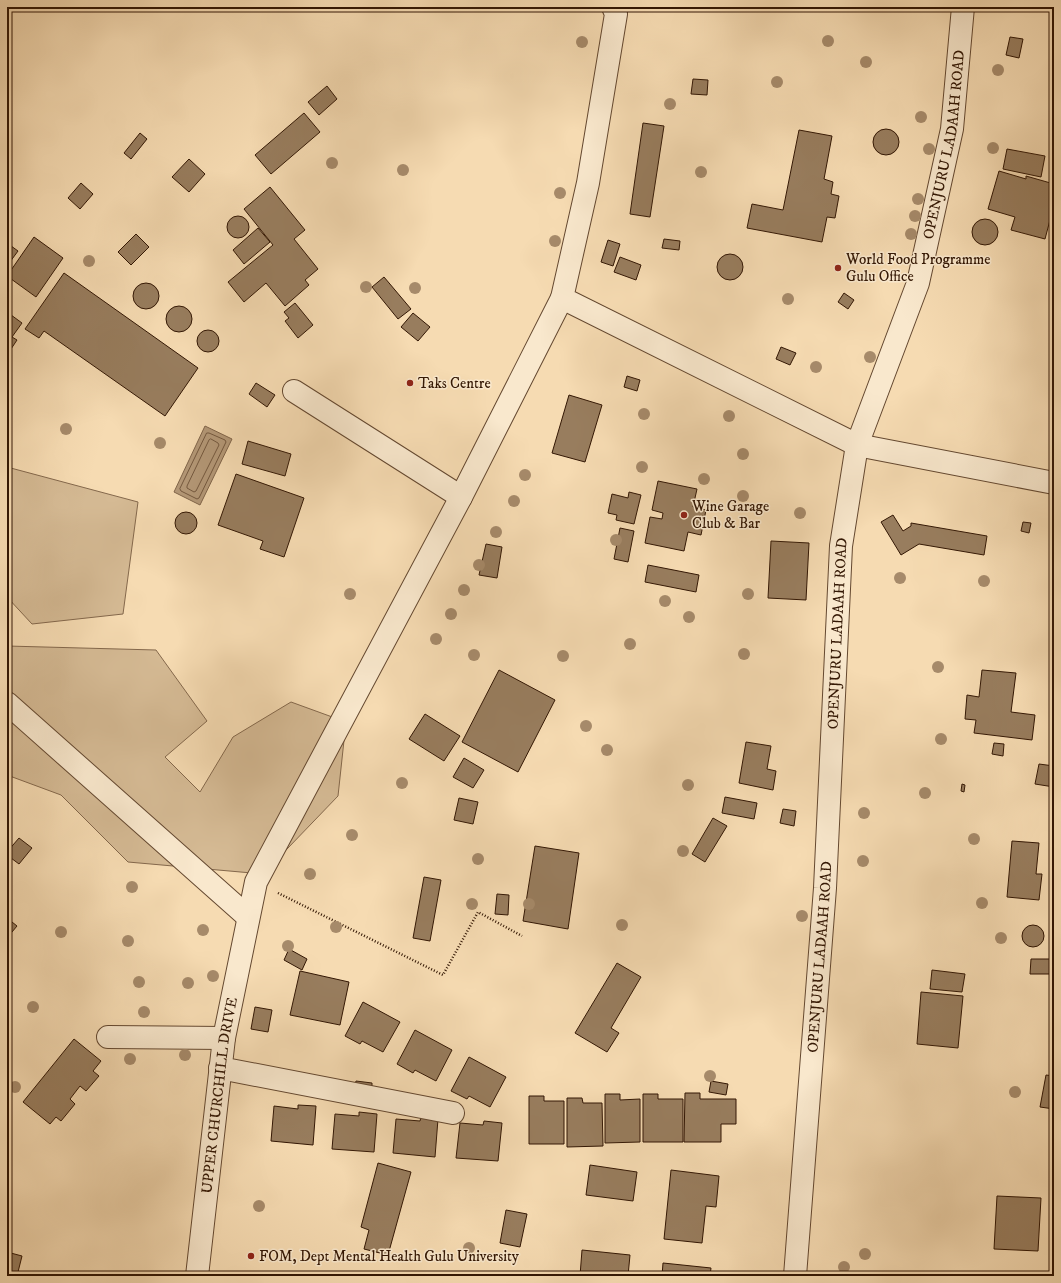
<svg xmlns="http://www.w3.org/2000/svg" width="1061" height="1283" viewBox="0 0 1061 1283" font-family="'IM FELL DW Pica',serif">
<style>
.green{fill:#d5ba94;stroke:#84684c}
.water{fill:#b49877;stroke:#806449}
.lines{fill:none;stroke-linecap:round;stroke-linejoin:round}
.shore{stroke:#74583e;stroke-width:1}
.building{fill:#987d5e;stroke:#331704}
.minor-casing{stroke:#644830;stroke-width:24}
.path{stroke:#331704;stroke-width:2.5;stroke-dasharray:1 2;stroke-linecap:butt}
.minor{stroke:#f9e8cd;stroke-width:22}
.tree{fill:#a68a6a}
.poi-dot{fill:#8f2418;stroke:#f9e8cd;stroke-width:1.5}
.labels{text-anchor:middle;stroke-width:3;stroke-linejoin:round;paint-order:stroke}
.street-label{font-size:15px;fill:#331704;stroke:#f9e8cd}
.poi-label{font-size:15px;fill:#331704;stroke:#f9e8cd;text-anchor:start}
</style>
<rect width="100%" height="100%" fill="#f6dbb2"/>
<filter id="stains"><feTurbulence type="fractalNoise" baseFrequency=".005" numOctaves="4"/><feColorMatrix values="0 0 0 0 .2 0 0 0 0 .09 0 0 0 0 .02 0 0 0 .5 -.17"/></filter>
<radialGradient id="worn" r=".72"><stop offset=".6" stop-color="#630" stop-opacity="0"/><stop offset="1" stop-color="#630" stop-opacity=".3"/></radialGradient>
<path class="green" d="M7,467L138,502L123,614L32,624L7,597Z
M7,646L156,650L207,721L165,757L200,792L233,737L291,702L346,722L338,796L263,874L128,862L61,795L7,775Z"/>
<path class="water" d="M205,426L232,439L200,505L174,492Z"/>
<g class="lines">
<path class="shore" d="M207,433H209L225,440L226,442L199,498L197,499L181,491L180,489Z
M211,439L218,443L219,445L196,491L194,492L187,488V486L209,440Z"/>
</g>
<path class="building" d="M1010,37L1023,39L1019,58L1006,55Z
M693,79L708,80L707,95L691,94Z
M327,86L337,99L319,115L308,102Z
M304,113L320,132L271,174L255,155Z
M643,123L664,126L650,217L630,214Z
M873 142a13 13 0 1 1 26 0a13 13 0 1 1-26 0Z
M799,130L832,136L824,179L833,182L831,194L839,196L835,218L827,217L822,242L747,228L752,204L783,210Z
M140,133L147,139L131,159L124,153Z
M1007,149L1045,156L1041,177L1003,169Z
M189,159L205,174L189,192L172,177Z
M999,171L1026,179V176L1054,184V221L1050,220L1045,239L1011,230L1015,217L988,209Z
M81,183L93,194L80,209L68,198Z
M270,187L305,230L294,239L318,269L305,280L309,285L285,306L266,283L244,302L228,282L273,245L244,209Z
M227 227a11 11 0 1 1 22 0a11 11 0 1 1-22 0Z
M972 232a13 13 0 1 1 26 0a13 13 0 1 1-26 0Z
M258,228L270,242L244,264L233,250Z
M136,234L149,247L131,265L118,252Z
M34,237L63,258L36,297L7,276Z
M664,239L680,241L679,250L662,248Z
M608,240L620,244L613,266L601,262Z
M7,243L18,251L7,266Z
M717 267a13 13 0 1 1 26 0a13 13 0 1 1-26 0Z
M620,257L641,265L636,280L614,272Z
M1054,263V274L1050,272Z
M64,273L198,368L165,416L44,331L39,338L25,329Z
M384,277L411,309L398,319L372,287Z
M133 296a13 13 0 1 1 26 0a13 13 0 1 1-26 0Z
M844,293L854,300L848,309L838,302Z
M295,303L313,325L298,338L285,321L289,318L284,312Z
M166 319a13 13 0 1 1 26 0a13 13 0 1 1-26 0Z
M7,312L22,323L12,337L17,340L7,355Z
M413,313L430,327L418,341L401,327Z
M197 341a11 11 0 1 1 22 0a11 11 0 1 1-22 0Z
M781,347L796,353L790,365L776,359Z
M627,376L640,380L637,391L624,387Z
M256,383L275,395L267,407L249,394Z
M569,395L602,405L585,462L552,453Z
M248,441L291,454L285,476L242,464Z
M236,474L304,498L284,557L260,549L263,541L218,525Z
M658,481L697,489L693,507L706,510L701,535L688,532L684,551L645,543L650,517L662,519L663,513L652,510Z
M629,492L641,495L634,524L616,520L617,515L608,513L612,494L628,498Z
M175 523a11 11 0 1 1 22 0a11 11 0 1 1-22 0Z
M893,515L903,531L911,526V523L987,536L984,555L919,544L901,555L881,522Z
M1023,522L1031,523L1029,533L1021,531Z
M620,528L634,531L628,562L614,559Z
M771,541L809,543L806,600L768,598Z
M486,544L502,547L497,578L479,575Z
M648,565L699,575L696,592L645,582Z
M499,670L555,700L518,772L462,742Z
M982,670L1016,673L1011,712L1035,715L1032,740L974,733L976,720L965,719L967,695L979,697Z
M425,714L460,736L444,761L409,739Z
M746,742L771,746L767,769L776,771L773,790L739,783Z
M994,743L1004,744L1003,756L992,754Z
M464,758L484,770L473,788L453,777Z
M1039,764L1054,766V787L1035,784Z
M962,784L965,785L964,792L961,791Z
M725,797L757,803L754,819L722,813Z
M459,798L478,802L473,824L454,820Z
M783,809L796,811L794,826L780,823Z
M713,818L727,826L705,862L692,854Z
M19,838L32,848L19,864L7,855V852Z
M1012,841L1039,843L1036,874H1042L1039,900L1007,897Z
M535,846L579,853L568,929L523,921Z
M424,877L441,880L430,941L413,938Z
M497,894L509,895L508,915L495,914Z
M7,918L17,926L7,938Z
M1022 936a11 11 0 1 1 22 0a11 11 0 1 1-22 0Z
M289,949L307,959L302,970L284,960Z
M1031,959H1054V974H1030Z
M617,963L641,977L611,1028L619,1033L607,1052L575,1033Z
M932,970L965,974L962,992L930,989Z
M300,971L349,982L340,1025L290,1015Z
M921,992L963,996L958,1048L917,1044Z
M363,1002L400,1022L383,1052L362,1041L360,1044L345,1036Z
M255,1007L272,1010L268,1032L251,1029Z
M415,1030L452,1050L436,1081L415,1070L413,1073L397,1064Z
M74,1039L101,1061L93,1071L99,1076L86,1091L80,1086L70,1099L75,1104L61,1121L56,1117L50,1124L23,1102Z
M469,1057L506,1077L490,1107L469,1096L467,1099L451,1091Z
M1046,1075L1054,1076V1109L1040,1107Z
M356,1081L372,1083V1090L354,1088Z
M711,1081L728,1084L726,1095L709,1092Z
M685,1093H700V1099H736V1124H721V1142H684Z
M605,1094H620V1100L640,1099V1142L605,1143Z
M643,1094H658V1099H683V1142H643Z
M529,1096H544V1101H564V1144H529Z
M567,1098H582L583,1103H602L603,1146L567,1147Z
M298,1105L316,1106L313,1145L271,1141L274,1106L298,1109Z
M359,1112L377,1114L374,1152L332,1149L335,1114L359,1116Z
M421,1117L438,1119L435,1157L393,1153L396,1119L420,1121Z
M484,1121L502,1123L498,1161L456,1158L460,1123L483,1125Z
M378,1163L411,1172L388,1255L364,1249L369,1230L361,1227Z
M590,1165L637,1172L633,1201L586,1195Z
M671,1170L719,1176L716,1207L706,1206L702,1243L664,1239Z
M997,1196L1041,1198L1038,1251L994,1249Z
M506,1210L527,1214L520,1247L500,1243Z
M582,1250L630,1255L628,1276H580Z
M7,1252L22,1256L17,1276H7Z
M663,1263L711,1268L710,1276H662Z"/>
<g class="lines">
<g class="minor-casing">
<g id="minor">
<path d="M613,7L616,14L588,183L562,298L857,445L1054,483"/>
<path d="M294,391L461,497"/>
<path d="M7,703L248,917"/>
<path d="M108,1037L224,1038"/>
<path d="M220,1068L453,1113"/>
<path id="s1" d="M197,1276L224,1038L256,882L461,497L562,298"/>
<path id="s2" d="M795,1276L825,888L841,546L857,445L918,283L952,129L963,7"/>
</g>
</g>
<path class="path" d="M278,893L443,975L478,912L522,936"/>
<use href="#minor" class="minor"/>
</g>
<g class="tree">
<circle cx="828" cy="41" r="6"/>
<circle cx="582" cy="42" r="6"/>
<circle cx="866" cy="62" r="6"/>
<circle cx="998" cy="70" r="6"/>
<circle cx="777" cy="82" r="6"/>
<circle cx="670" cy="104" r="6"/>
<circle cx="921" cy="117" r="6"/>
<circle cx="993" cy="148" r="6"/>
<circle cx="929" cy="149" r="6"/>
<circle cx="332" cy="163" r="6"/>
<circle cx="403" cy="170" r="6"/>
<circle cx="701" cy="172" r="6"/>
<circle cx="560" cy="193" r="6"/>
<circle cx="918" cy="199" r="6"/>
<circle cx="915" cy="216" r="6"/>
<circle cx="911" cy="234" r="6"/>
<circle cx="555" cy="241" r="6"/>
<circle cx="89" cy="261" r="6"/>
<circle cx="366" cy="287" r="6"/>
<circle cx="415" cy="288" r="6"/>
<circle cx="788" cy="299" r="6"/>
<circle cx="870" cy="357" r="6"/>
<circle cx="816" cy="367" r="6"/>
<circle cx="644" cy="414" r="6"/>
<circle cx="729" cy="416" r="6"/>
<circle cx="66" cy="429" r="6"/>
<circle cx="160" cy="443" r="6"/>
<circle cx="743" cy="454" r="6"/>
<circle cx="642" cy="467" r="6"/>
<circle cx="525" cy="475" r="6"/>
<circle cx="704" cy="479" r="6"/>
<circle cx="743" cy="496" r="6"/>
<circle cx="514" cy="501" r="6"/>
<circle cx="800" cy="513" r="6"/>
<circle cx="496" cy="532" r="6"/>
<circle cx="616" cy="540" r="6"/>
<circle cx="479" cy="565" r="6"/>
<circle cx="900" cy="578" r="6"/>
<circle cx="984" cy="581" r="6"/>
<circle cx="464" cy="590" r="6"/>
<circle cx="350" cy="594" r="6"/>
<circle cx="748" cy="594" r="6"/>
<circle cx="665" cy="601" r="6"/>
<circle cx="451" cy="614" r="6"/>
<circle cx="689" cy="617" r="6"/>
<circle cx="436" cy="639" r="6"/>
<circle cx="630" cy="644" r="6"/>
<circle cx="744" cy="654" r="6"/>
<circle cx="474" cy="655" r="6"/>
<circle cx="563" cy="656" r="6"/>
<circle cx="938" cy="667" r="6"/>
<circle cx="586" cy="726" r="6"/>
<circle cx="941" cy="739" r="6"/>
<circle cx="607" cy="750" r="6"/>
<circle cx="402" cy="783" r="6"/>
<circle cx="688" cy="785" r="6"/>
<circle cx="925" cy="793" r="6"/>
<circle cx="864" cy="813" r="6"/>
<circle cx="352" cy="835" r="6"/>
<circle cx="974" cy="839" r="6"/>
<circle cx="683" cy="851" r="6"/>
<circle cx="478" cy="859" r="6"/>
<circle cx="863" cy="861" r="6"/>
<circle cx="310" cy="874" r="6"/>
<circle cx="132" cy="887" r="6"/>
<circle cx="982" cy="903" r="6"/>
<circle cx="472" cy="904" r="6"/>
<circle cx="529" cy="904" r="6"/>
<circle cx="802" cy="916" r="6"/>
<circle cx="622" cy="925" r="6"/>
<circle cx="336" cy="927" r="6"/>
<circle cx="203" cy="930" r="6"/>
<circle cx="61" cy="932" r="6"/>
<circle cx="1001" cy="938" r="6"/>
<circle cx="128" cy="941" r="6"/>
<circle cx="288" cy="946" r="6"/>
<circle cx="213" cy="976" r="6"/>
<circle cx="139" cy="982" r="6"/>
<circle cx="188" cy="983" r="6"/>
<circle cx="33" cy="1007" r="6"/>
<circle cx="144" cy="1012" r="6"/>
<circle cx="185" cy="1055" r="6"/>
<circle cx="130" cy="1059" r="6"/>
<circle cx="710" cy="1076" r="6"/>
<circle cx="15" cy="1087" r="6"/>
<circle cx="1015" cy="1092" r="6"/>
<circle cx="259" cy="1206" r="6"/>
<circle cx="469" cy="1248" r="6"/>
<circle cx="865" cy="1254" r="6"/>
<circle cx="844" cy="1267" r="6"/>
</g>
<g class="poi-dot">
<circle cx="838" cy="268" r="4"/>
<circle cx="410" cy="383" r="4"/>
<circle cx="684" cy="515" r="4"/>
<circle cx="251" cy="1256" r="4"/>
</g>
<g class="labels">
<g class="street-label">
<text dy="5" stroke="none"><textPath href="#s2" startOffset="1148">OPENJURU LADAAH ROAD</textPath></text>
<text dy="5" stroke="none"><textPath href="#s2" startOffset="644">OPENJURU LADAAH ROAD</textPath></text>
<text dy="5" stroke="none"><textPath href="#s2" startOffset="320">OPENJURU LADAAH ROAD</textPath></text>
<text dy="5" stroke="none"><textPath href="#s1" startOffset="182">UPPER CHURCHILL DRIVE</textPath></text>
</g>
<g class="poi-label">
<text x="846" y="264">World Food Programme<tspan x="846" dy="17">Gulu Office</tspan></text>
<text x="418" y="388">Taks Centre</text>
<text x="692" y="511">Wine Garage<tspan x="692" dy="17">Club &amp; Bar</tspan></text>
<text x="259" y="1261">FOM, Dept Mental Health Gulu University</text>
</g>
</g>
<rect width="1061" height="1283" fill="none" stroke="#f6dbb2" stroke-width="24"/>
<rect x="8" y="8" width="1045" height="1267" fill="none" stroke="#331704" stroke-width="2"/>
<rect x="12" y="12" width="1037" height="1259" fill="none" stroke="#331704"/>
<rect width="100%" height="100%" filter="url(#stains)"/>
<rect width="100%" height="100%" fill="url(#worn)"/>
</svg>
